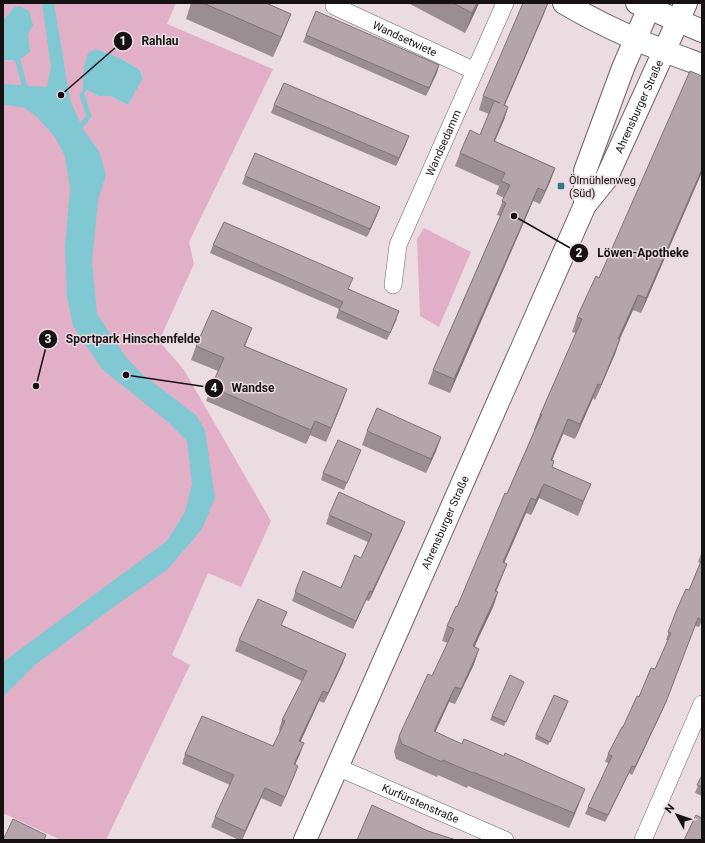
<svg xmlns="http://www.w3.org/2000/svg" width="705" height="843" viewBox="0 0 705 843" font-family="Roboto,sans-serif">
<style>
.green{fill:#e1b0c6;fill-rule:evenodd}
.water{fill:#80c8d2}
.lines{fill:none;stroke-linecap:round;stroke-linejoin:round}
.stream{stroke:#80c8d2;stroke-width:5}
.street-casing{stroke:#6d6066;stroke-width:18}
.secondary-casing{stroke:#6d6066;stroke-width:24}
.primary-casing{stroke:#6d6066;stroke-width:24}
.street{stroke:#fff;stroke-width:17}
.secondary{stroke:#fff;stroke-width:22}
.primary{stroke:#fff;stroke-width:22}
.wall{fill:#9b8e93}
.shaded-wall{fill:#7e7478}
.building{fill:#b4a5ab;stroke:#7e7478}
.poi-dot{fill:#317983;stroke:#ebdce2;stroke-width:1.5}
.labels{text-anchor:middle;stroke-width:3;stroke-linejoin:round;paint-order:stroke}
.street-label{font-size:11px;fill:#161113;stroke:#ebdce2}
.poi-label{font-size:11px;fill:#161113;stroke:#ebdce2;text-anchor:start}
.leader{fill:none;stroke:#161113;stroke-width:1.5}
.callout-dot{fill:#161113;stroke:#ebdce2;stroke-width:1.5}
.mark-label{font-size:12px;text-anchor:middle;font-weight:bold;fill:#fff}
.callout-label{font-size:12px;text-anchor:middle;font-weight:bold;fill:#161113;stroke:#ebdce2;stroke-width:3;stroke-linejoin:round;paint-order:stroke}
</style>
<rect width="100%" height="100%" fill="#ebdce2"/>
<path class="green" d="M3,3H176L167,24L273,69L189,242L194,264L159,341L184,370L271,521L241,587L208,573L172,655L190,665L106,840H61L5,814L3,815V60L14,61V7L3,20ZM96,49L120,58L140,70L143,77L128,105L110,96H98L87,90L82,94L83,85Z
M424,228L471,252L439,327L420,316L417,239Z"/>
<path class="water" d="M42,3H54L70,100L83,129L99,151L106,175L98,200L92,262L97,314L126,357L142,374L196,415L205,430L215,498L202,529L167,570L115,606L36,664L3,697V662L167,541L185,512L192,484L187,441L168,422L102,369L73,326L67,297L65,247L70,189L65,156L55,137L37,117L25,108L3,104V84L47,87L51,67Z
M20,6L29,11L33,25L28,34L30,52L18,61L3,60V20L14,7Z
M96,49L120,58L140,70L143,78L128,105L110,96H98L87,90L82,95L84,67L88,53Z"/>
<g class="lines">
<path class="stream" d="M18,61L26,91
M77,131L89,116L82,95"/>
<g class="street-casing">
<g id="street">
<path id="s1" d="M334,6L475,71"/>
<path id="s2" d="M393,285L398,245L505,3"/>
<path id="s3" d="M337,767L505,840"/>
<path d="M643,840L702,704"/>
</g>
</g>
<g class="secondary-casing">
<path id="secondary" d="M564,3C610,30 652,47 702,65
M637,3L702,31"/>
</g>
<g class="primary-casing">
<g id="primary">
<path d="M585,205V171L623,68L651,3"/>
<path id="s4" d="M305,840L585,205L606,179L686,3"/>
</g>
</g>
<use href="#street" class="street"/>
<use href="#secondary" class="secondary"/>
<use href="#primary" class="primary"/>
</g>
<path class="wall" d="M191,3H266L291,14L283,34L273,57L186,19Z
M408,3H479L475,12L465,33Z
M548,3L543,16L505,105L508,107L504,120L495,141L555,168L550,182L540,204L533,201L450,393L428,384L433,370L500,216L497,215L504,198L496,194L499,186L455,166L460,153L480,135L489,114L479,110L483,96Z
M306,35L439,65L426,96L303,42Z
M702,76V172L641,313L633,310L620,339L615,354L595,400L593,398L575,439L563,434L552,460V467L591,484L585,498L578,516L539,498L531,515L526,513L504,563L507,564L496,592H498L493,607L474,647L479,649L474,664L455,704L449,702L435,732L579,804L569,828L468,786L467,788L438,775L437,777L396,759L394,751L399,736L432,676L448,643L442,641L447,626L457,607L535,429L534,430L540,415L576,333L572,332L577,317L599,278Z
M274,105L406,144L396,166L271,113Z
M245,176L377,215L367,237L242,184Z
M213,245L349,289L397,319L387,340L336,318L339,309L210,253Z
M247,341L245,346L347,389L326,442L310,435L306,444L206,401L218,371L191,360L196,346Z
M367,431L441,437L436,451L426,473L362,445Z
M358,457L344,490L321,480L323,473Z
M329,515L402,530L369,601L366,600L353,629L292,601L303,571L341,588L361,558L368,542L326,524Z
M702,551V621L699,627L695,626L663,709L632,775L629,773L605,822L585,814L588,807L609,763L605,762L608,754L623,727L655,669L668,640H666L677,609L689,590L700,563L698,562Z
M282,625L346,654L342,665L324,703L319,701L300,742V754L295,765L298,766L281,807L261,798L242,840H239L211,827L215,817L230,785L182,764L185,754L273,746L280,731L279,730L282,720L302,681L235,651L239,640Z
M524,682L504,726L490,720L492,716Z
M567,705L548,745L535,739L536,735Z
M702,775V796L695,793Z"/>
<path class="shaded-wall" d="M477,3H479L475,12L465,33L472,13Z
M548,3L543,16L499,118L504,105Z
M291,14L283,34L273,57L281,37Z
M439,65L437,73L426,96L429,88Z
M508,107L504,120L489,154L494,141Z
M409,136L406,144L396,166L399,158Z
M555,168L550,182L540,204L545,191Z
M702,169V172L641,313L646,298Z
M538,188L533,201L450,393L454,379Z
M380,207L377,215L367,237L370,229Z
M638,295L633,310L613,353L618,339Z
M252,328L247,341L239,360L244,346Z
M620,339L615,354L595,400L601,385Z
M598,384L593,398L575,439L580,424Z
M347,389L342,403L326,442L331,428Z
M542,414L536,429L534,430L540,415Z
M568,419L563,434L546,475L551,460Z
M315,421L310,435L306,444L311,430Z
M441,437L436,451L426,473L431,459Z
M544,484L539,498L531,515L536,500Z
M591,484L585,498L578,516L583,501Z
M531,498L526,513L498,577L503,562Z
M405,522L402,530L369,601L372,592Z
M507,564L501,579L490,606L495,591Z
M370,591L366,600L353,629L356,621Z
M498,592L493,607L468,661L473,646Z
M695,626L663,709L632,775L635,767Z
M479,649L474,664L455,704L461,689Z
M346,654L342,665L324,703L328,693Z
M455,687L449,702L429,746L434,731Z
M323,691L319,701L296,752L299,741Z
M304,743L300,754L290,775L294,764Z
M298,766L294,777L281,807L285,797Z
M632,766L629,773L605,822L608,815Z
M265,788L261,798L242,840L245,831Z
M585,789L579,804L569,828L574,813Z"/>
<path class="building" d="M203,3H266L291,14L281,37Z
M453,3H477L472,13Z
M523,3H548L504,105L508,107L494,141L555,168L545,191L538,188L454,379L433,370L506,203L502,201L510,185L501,181L505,173L460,153L470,130L480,135L494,101L500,103L483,96Z
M316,11L439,65L429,88L306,35Z
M690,71L702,76V169L646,298L638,295L618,339H620L601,385L598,384L580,424L568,419L551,460L554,461L552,467L591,484L583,501L544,484L536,500L531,498L503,562L507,564L495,591L498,592L473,646L479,649L461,689L455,687L434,731L462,744L464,739L504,756L505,753L585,789L574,813L473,772V773L443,760L442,762L402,744L399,736L428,674L432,676L454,629L447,626L456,606L457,607L505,493L507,494L531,439L542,414L540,415L582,319L577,317L596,276L599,278Z
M284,83L409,136L399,158L274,105Z
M255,153L380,207L370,229L245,176Z
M224,222L353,278L348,289L399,311L390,333L339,310L343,302L213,245Z
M212,310L252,328L244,346L347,389L331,428L315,421L311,430L211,387L224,358L196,346Z
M377,408L441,437L431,459L367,431Z
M338,440L361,450L347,483L323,473Z
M339,492L405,522L372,592L370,591L356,621L295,592L303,571L341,588L355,555L361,558L372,534L329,515Z
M702,559V620L698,618L666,702L635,767L632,766L608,815L588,807L612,756L608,754L622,727H623L637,696L639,697L651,668L655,669L671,633L668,632L677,609L686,589L689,590Z
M258,599L287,612L281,625L346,654L328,693L323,691L299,741L304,743L294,764L298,766L285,797L265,788L245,831L215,817L234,775L185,754L202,716L273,746L285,721L282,720L307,671L239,640Z
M510,675L524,682L506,722L492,716Z
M554,695L568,701L550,742L536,735Z
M702,775V787L697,785Z
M372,805L428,831L456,840H357Z
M696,815L702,818V840H684Z
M13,819L46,835L44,840H3Z"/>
<rect class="poi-dot" x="557" y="182" width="8" height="8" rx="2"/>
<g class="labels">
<g class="street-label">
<text dy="4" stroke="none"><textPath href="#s1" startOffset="78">Wandsetwiete</textPath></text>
<text dy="4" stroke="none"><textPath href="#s4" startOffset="807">Ahrensburger Straße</textPath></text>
<text dy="4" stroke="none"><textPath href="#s2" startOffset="152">Wandsedamm</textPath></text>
<text dy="4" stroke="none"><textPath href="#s4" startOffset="347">Ahrensburger Straße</textPath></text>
<text dy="4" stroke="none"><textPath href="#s3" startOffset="91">Kurfürstenstraße</textPath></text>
</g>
<g class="poi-label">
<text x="569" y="184">Ölmühlenweg<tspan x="569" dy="13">(Süd)</tspan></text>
</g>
</g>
<path class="leader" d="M61 95L123 41M514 216L579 253M36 386L48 339M126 375L214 388"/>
<g class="callout-dot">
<circle cx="61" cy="95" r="4"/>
<circle cx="514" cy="216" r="4"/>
<circle cx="36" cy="386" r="4"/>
<circle cx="126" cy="375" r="4"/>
<circle cx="123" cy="41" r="10"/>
<circle cx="579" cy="253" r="10"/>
<circle cx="48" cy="339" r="10"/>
<circle cx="214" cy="388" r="10"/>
</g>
<g class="mark-label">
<text x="123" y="45">1</text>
<text x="579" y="257">2</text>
<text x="48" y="343">3</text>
<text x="214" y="392">4</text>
</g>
<g class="callout-label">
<text x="160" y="45">Rahlau</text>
<text x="643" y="257">Löwen-Apotheke</text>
<text x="133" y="343">Sportpark Hinschenfelde</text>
<text x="253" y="392">Wandse</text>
</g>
<rect width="705" height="843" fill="none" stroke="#161113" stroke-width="8"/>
<g transform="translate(677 815) rotate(310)" stroke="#ebdce2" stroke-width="3" paint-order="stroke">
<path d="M0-3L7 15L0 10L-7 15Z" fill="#161113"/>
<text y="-6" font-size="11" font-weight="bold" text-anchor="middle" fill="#161113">N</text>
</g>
</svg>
